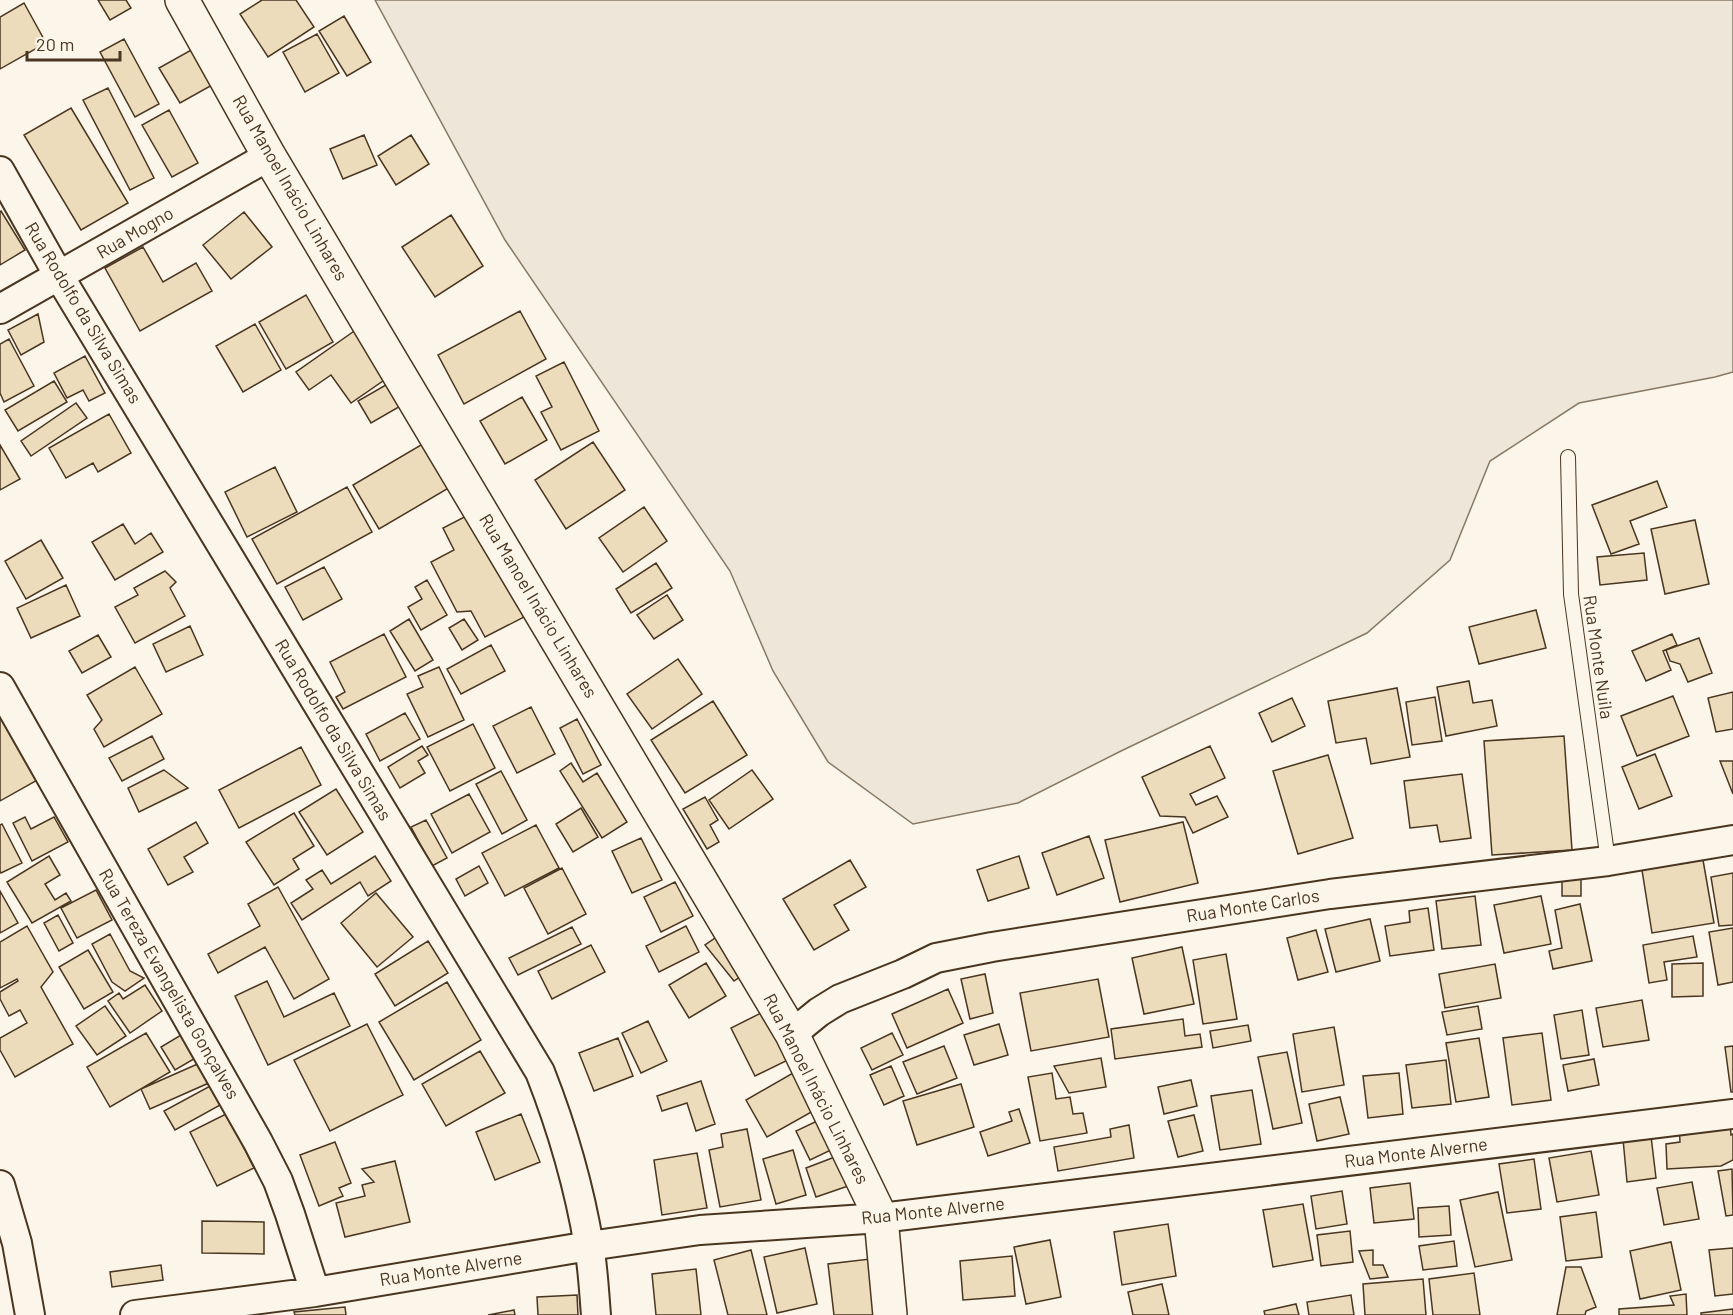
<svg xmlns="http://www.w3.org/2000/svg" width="1733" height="1315" viewBox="0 0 1733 1315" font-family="Barlow,sans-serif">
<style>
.green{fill:#ede6d9;stroke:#887966;stroke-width:1.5}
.building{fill:#ecdcbc;stroke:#4a3520;stroke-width:1.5}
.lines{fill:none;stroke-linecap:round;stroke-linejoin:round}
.service-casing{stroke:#4a3520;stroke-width:16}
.minor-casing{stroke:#4a3520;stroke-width:32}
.secondary-casing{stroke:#4a3520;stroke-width:36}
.service{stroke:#fbf6e9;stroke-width:14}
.minor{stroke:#fbf6e9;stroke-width:28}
.secondary{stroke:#fbf6e9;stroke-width:33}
.labels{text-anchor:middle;stroke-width:4.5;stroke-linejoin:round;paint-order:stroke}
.street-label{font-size:18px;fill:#4a3520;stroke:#fbf6e9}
</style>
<rect width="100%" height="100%" fill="#fbf6e9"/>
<path class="green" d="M375,0H1733V372L1715,377L1579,403L1490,461L1450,560L1367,633L1121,751L1018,803L913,824L828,762L773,671L730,571L505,240Z"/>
<path class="building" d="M98,0H126L131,8L110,20Z
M262,0H296L314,27L268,57L240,14Z
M24,3L46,43L0,69V17Z
M344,16L371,62L347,76L319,31Z
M317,34L339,73L305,92L283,52Z
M124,39L159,104L135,117L100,52Z
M193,49L214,84L180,103L159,68Z
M108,88L154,178L130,190L83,100Z
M71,108L128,203L81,230L24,135Z
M169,110L198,163L172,177L142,125Z
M364,135L377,165L343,179L330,149Z
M411,135L429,164L396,185L378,156Z
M1,211L25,250L0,265V212Z
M244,212L272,247L231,279L203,245Z
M451,215L483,266L435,297L402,247Z
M143,247L163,282L196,263L212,291L140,331L105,268Z
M306,295L333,342L286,369L259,322Z
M520,311L546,359L464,404L438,355Z
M38,314L44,342L21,355L8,330Z
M255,324L281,370L243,392L216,346Z
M360,327L393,374L351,403L331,375L309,390L296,372Z
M9,339L34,386L4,402L0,393V344Z
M85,356L105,393L89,401L83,390L67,398L54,373Z
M564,362L599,431L561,450L541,412L552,407L536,376Z
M54,381L67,402L18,431L5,410Z
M391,382L404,404L371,423L358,401Z
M522,397L547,440L505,464L480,421Z
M76,403L87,418L31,456L21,441Z
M109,414L131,453L98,472L93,463L66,478L49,448Z
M426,442L452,486L379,529L353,485Z
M593,442L625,490L566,529L535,480Z
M0,445L20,479L0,490Z
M275,467L297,512L247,537L225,492Z
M1657,481L1667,507L1630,521L1639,544L1611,554L1592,505Z
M347,487L372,532L277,584L252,539Z
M644,507L667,541L623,572L599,538Z
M474,512L528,615L485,637L471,611L457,612L431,562L454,550L443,528Z
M1695,520L1709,584L1665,594L1651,529Z
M123,524L135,544L151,533L163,552L115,580L92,542Z
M41,540L63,578L26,599L5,561Z
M1644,553L1647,580L1600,585L1597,557Z
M656,563L672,588L631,613L616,589Z
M324,567L342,599L303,620L285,587Z
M165,571L176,582L170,588L185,616L135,643L115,607L138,595L134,588Z
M427,580L447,615L421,630L408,607L422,599L415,587Z
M66,585L80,616L31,638L17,608Z
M667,595L683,620L654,639L637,615Z
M1536,610L1546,648L1479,664L1469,627Z
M409,619L433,660L415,671L390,631Z
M464,619L478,640L462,650L449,628Z
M190,626L203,655L166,672L153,644Z
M384,634L406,677L343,709L336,697L345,692L330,662Z
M1672,634L1677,645L1663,651L1671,670L1646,681L1632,651Z
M98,635L111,657L82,673L69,651Z
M1699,638L1712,673L1688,682L1680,664L1670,661L1666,650Z
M491,645L505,671L461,694L447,669Z
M678,659L702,694L652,729L627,694Z
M135,667L162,714L104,747L94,729L102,720L87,695Z
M439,667L464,720L428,737L407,694L423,687L418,676Z
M1469,681L1473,703L1492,700L1497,726L1446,736L1437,687Z
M1397,688L1410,757L1371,764L1366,738L1336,743L1328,701Z
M1733,692V729L1716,732L1708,698Z
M1673,696L1689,736L1637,756L1621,716Z
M1435,697L1442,741L1412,745L1406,702Z
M1292,698L1305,726L1272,742L1259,713Z
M713,701L747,755L685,793L651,740Z
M531,707L555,754L517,773L493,726Z
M0,710L41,778L0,801Z
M405,713L420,739L380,761L366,734Z
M577,719L601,765L583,774L560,728Z
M473,724L495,768L450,791L427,747Z
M152,736L164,759L122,781L109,758Z
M1564,736L1572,850L1492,855L1484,741Z
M422,746L428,755L418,761L425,773L400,788L388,767Z
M1210,746L1225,778L1190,794L1196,805L1217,796L1228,817L1193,833L1185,817L1160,816L1142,777Z
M301,747L321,785L239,828L219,790Z
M1655,754L1672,796L1639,809L1622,767Z
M1328,755L1353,838L1298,854L1273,771Z
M1720,761H1733V794Z
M571,763L583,782L597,773L627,822L602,838L560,771Z
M164,770L188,788L139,812L128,788Z
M752,770L773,799L729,829L709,800Z
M501,771L527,820L502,834L476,784Z
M1462,774L1471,838L1440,842L1437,825L1410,828L1404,781Z
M336,789L363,832L327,855L299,812Z
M469,794L490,832L452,853L431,814Z
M705,797L718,820L710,825L719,842L707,849L683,809Z
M581,808L598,837L573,852L556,824Z
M294,813L314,846L293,859L299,869L274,885L246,842Z
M25,817L31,829L54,817L68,842L32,861L13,823Z
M426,820L447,858L432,866L411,827Z
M196,822L208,843L184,857L193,872L168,885L148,849Z
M1183,822L1198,883L1120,902L1105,840Z
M2,824L22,863L1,873L0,871V825Z
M536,825L559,868L505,896L482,853Z
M1089,836L1104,878L1057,895L1042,853Z
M641,838L662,880L632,893L612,851Z
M49,856L60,875L45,884L55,900L66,893L71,901L32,923L7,882Z
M375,856L391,881L368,896L360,882L302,920L291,903L313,889L306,880L322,870L331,884Z
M1019,856L1029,888L988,901L977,870Z
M850,860L866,887L834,905L849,930L814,950L783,899Z
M1703,860L1714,923L1652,933L1642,870Z
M479,866L488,883L465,896L456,879Z
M562,868L586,914L548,934L524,888Z
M1733,873V925L1719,926L1711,877Z
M1562,879H1581V896H1562Z
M675,882L693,916L661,932L644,897Z
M278,887L329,979L294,999L265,947L218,973L208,954L260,926L248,904Z
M96,890L112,920L77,938L61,908Z
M0,891L18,923L0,933Z
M376,893L413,937L377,967L341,923Z
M1475,896L1481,945L1442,949L1436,901Z
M1541,896L1551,944L1504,953L1494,905Z
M1580,904L1592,961L1553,969L1549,951L1562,948L1555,910Z
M1428,908L1434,950L1390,956L1385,926L1410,922L1409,911Z
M58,915L73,943L59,951L44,923Z
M1370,919L1380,961L1336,972L1325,929Z
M27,926L53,972L41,987L73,1044L15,1077L0,1050V1038L27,1023L20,1010L9,1016L0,999V992L18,981L17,979L0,988V942Z
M686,926L699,952L659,972L646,946Z
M572,927L581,944L518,975L509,958Z
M1733,928V982L1718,985L1709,932Z
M1316,930L1328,972L1298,980L1287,938Z
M110,934L130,971L144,978L125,991L112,982L92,944Z
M718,936L747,972L734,981L705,945Z
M1693,936L1697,957L1664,962L1667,980L1649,983L1643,945Z
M428,941L448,973L395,1006L375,974Z
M591,945L605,972L552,999L538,971Z
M1182,947L1194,1004L1144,1014L1132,958Z
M88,950L113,992L84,1009L59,967Z
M1226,954L1237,1019L1203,1024L1193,960Z
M706,963L726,996L689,1018L669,985Z
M1703,963V996L1672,997V964Z
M1495,964L1501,998L1445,1008L1439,974Z
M985,974L993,1013L970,1019L961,979Z
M1098,979L1109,1037L1031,1051L1020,993Z
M267,981L284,1017L334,993L350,1026L268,1065L235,996Z
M447,982L481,1040L414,1080L379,1022Z
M145,985L162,1011L130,1033L108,1001L119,993L123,999Z
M948,989L963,1023L907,1048L892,1014Z
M1642,1000L1649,1040L1603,1047L1596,1008Z
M105,1006L126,1036L97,1055L76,1026Z
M1478,1006L1482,1029L1447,1035L1442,1012Z
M1582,1010L1589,1055L1561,1059L1554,1015Z
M765,1011L790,1059L755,1076L731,1028Z
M1183,1019L1185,1036L1200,1034L1202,1047L1115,1059L1111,1029Z
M648,1021L667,1061L641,1073L622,1033Z
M367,1024L403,1095L330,1131L294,1060Z
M999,1024L1008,1055L974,1065L964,1035Z
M1248,1025L1251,1041L1213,1048L1210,1031Z
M1334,1027L1344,1085L1302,1092L1293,1034Z
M186,1032L199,1056L175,1070L161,1047Z
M146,1033L170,1072L110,1107L87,1067Z
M892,1033L903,1055L872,1070L861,1048Z
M1542,1033L1551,1100L1512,1105L1503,1038Z
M618,1038L633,1076L594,1091L579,1053Z
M1479,1038L1489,1097L1456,1102L1446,1043Z
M944,1046L957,1078L917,1094L903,1062Z
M1733,1046V1092H1731L1725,1047Z
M480,1051L505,1093L446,1126L422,1084Z
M1287,1052L1302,1123L1273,1129L1258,1057Z
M1101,1058L1106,1087L1069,1093L1054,1066Z
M1594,1059L1599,1085L1568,1091L1563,1065Z
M1446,1060L1451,1104L1412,1108L1406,1065Z
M202,1062L211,1082L150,1109L141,1089Z
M891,1066L904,1096L884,1105L870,1075Z
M793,1073L815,1110L767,1137L746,1100Z
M1052,1073L1056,1099L1070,1097L1073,1114L1083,1113L1087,1133L1040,1141L1028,1077Z
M1399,1073L1403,1114L1368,1118L1363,1076Z
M1191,1080L1197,1106L1164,1114L1158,1087Z
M701,1081L715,1124L696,1131L687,1103L662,1111L657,1096Z
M961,1084L974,1127L917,1145L903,1101Z
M212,1085L222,1104L175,1130L164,1111Z
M1252,1090L1261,1144L1220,1150L1211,1096Z
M1340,1097L1349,1134L1317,1141L1309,1104Z
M1019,1109L1030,1143L988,1156L980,1132L1012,1121L1009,1112Z
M234,1110L235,1130L254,1168L217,1186L190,1132Z
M521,1114L540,1162L495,1180L476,1132Z
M1194,1115L1203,1151L1178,1157L1168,1121Z
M817,1121L831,1150L810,1160L796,1131Z
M1730,1122L1731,1135L1733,1134V1160L1721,1166L1667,1169L1666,1144L1680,1142L1679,1125Z
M1129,1125L1134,1158L1058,1171L1054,1147L1111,1137L1110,1129Z
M747,1129L761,1200L720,1207L709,1150L723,1147L721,1134Z
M1651,1136L1656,1178L1627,1182L1623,1139Z
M335,1142L351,1183L339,1188L343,1196L319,1206L300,1155Z
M793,1150L806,1195L776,1204L763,1159Z
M1591,1151L1599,1195L1557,1202L1549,1158Z
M697,1153L707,1208L662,1215L654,1160Z
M840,1155L851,1185L816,1197L806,1168Z
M1534,1159L1541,1209L1507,1213L1499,1164Z
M395,1161L410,1222L345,1237L336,1203L365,1196L362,1185L374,1182L362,1169Z
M1732,1169L1733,1215L1726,1216L1718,1171Z
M1692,1182L1699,1219L1664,1225L1657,1188Z
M1410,1183L1414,1219L1374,1223L1370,1188Z
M1342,1191L1347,1224L1316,1229L1311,1196Z
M1498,1192L1512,1260L1475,1267L1460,1200Z
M1303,1204L1313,1260L1273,1267L1263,1210Z
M1449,1206L1451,1235L1419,1237L1418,1208Z
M1596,1212L1602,1257L1566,1261L1560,1217Z
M202,1221L264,1222V1254L202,1253Z
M1168,1224L1176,1276L1122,1285L1114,1232Z
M1350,1231L1353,1262L1321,1266L1317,1235Z
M1050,1240L1061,1297L1026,1304L1014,1247Z
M1454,1241L1457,1266L1423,1270L1419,1246Z
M1671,1242L1681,1290L1640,1299L1630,1251Z
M805,1248L817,1304L777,1313L764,1257Z
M1733,1248V1294L1715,1296L1709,1250Z
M751,1250L767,1315H728L714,1260Z
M1373,1250V1265H1383L1388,1277L1370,1279L1359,1251Z
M1012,1256L1015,1296L963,1300L960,1261Z
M870,1259L877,1315H834L828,1264Z
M161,1265L163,1280L112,1287L110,1272Z
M1566,1267H1581L1596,1307L1586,1311L1585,1315H1557Z
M696,1269L701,1315H656L652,1274Z
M1474,1273L1480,1315H1433L1429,1279Z
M1423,1279L1426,1315H1365L1363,1284Z
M1162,1284L1169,1315H1133L1128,1292Z
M1686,1294L1687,1315H1619V1309L1674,1305L1670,1296Z
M577,1295L578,1315H538L537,1297Z
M1351,1295L1354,1315H1309L1307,1302Z
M1296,1304L1299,1315H1265L1264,1311Z
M345,1307L346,1315H295L294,1312Z
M1733,1309V1315H1701V1313Z
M514,1310L515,1315H488Z"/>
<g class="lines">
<g class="service-casing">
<path id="service" d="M1568,457L1571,594L1608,861"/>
</g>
<g class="minor-casing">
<path id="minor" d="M0,171L59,276L540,1072C562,1128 579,1186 589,1246C593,1268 594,1292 596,1315
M0,309L269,156
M0,687L258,1142L278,1181L290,1214L315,1292
M792,1034L819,1012L840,999L903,974L936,958L992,947L1330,894L1608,861L1733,840
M0,1185L17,1243L30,1315
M135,1315L315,1292L589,1246L700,1230L881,1218L1733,1114"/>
</g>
<g class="secondary-casing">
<path id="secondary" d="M182,0L269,156L792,1034L881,1218L890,1315"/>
</g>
<use href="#service" class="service"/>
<use href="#minor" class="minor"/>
<use href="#secondary" class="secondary"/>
</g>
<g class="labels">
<g class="street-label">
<text transform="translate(290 188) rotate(60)" y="6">Rua Manoel Inácio Linhares</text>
<text transform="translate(135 233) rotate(-30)" y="6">Rua Mogno</text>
<text transform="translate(83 313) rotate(59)" y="6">Rua Rodolfo da Silva Simas</text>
<text transform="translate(538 606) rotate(59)" y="6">Rua Manoel Inácio Linhares</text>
<text transform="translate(1598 657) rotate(82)" y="6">Rua Monte Nuila</text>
<text transform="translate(333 730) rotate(59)" y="6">Rua Rodolfo da Silva Simas</text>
<text transform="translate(1253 906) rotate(-9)" y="6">Rua Monte Carlos</text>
<text transform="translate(169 984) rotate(60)" y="6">Rua Tereza Evangelista Gonçalves</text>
<text transform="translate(816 1089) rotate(63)" y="6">Rua Manoel Inácio Linhares</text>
<text transform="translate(1416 1153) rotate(-7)" y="6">Rua Monte Alverne</text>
<text transform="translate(933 1211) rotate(-6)" y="6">Rua Monte Alverne</text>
<text transform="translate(451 1269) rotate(-9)" y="6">Rua Monte Alverne</text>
</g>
</g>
<path d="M27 51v9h93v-9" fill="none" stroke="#4a3520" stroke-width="3"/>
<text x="36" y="51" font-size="18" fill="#4a3520" stroke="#fbf6e9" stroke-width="4.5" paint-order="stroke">20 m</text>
</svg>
